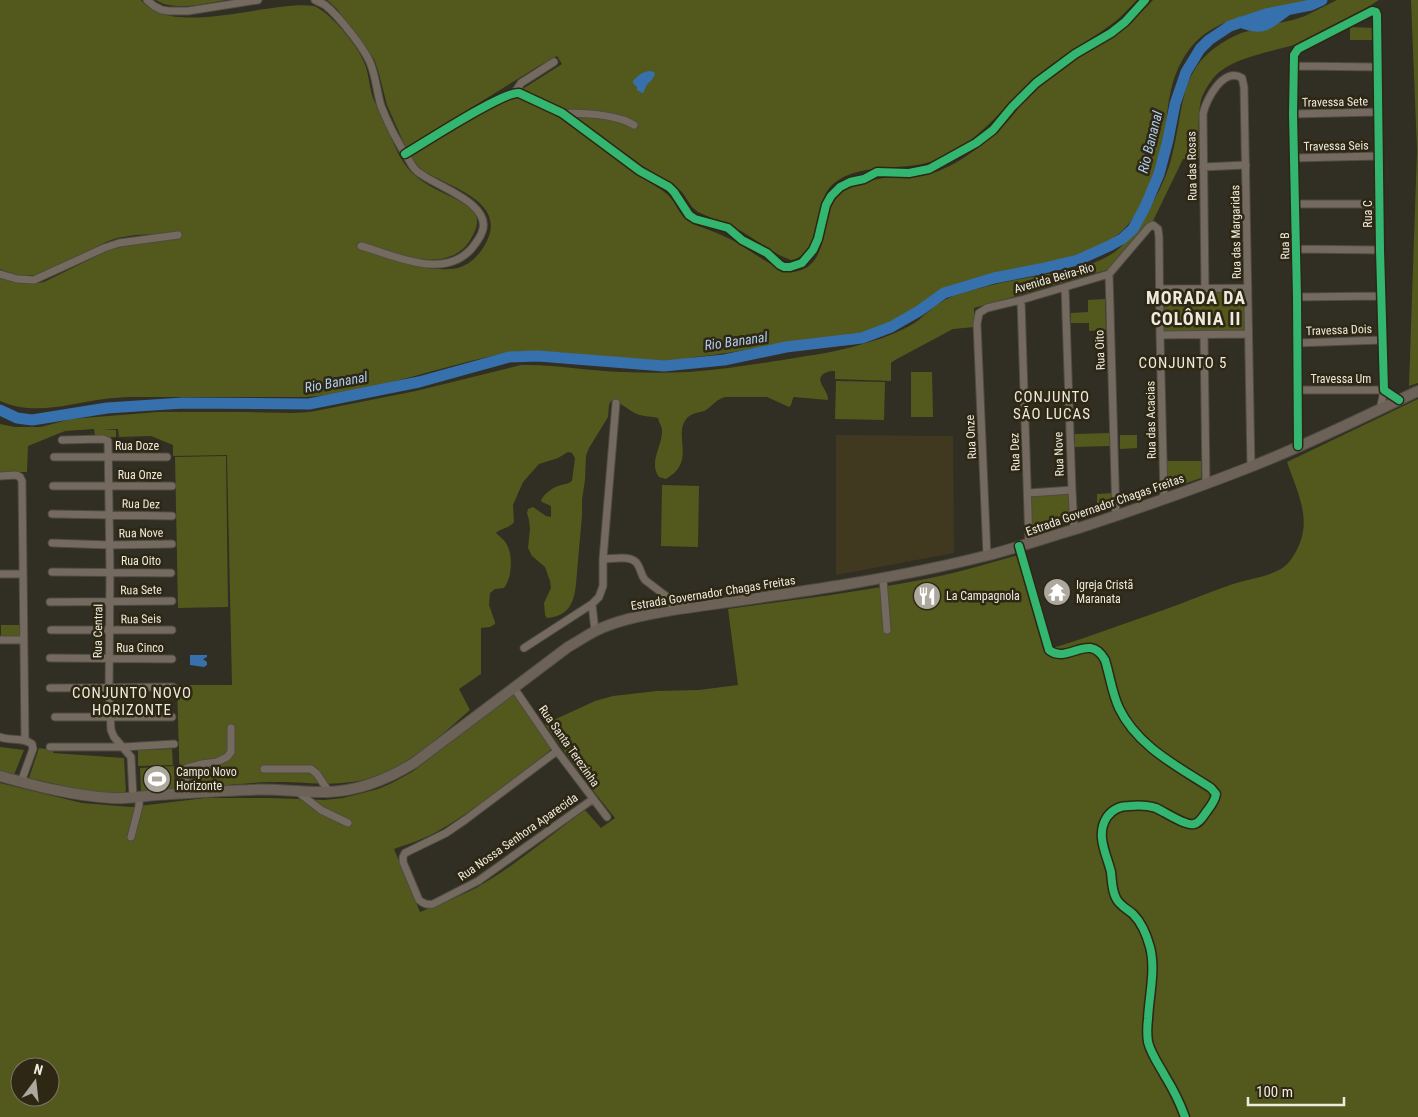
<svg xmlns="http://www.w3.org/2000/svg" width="1418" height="1117" viewBox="0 0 1418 1117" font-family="'Roboto Condensed',sans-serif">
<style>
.built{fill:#40381f}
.green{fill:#53591c;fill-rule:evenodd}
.water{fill:#3670ad}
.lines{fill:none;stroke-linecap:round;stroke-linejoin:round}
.river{stroke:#3670ad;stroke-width:11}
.street-casing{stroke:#4e4b42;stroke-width:9}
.secondary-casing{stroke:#4e4b42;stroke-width:12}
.street{stroke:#746a60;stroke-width:7}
.secondary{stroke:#6c6257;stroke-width:10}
.cycleway-casing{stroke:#2d2714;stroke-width:11}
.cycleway{stroke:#33b770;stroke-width:8}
.labels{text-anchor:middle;stroke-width:5;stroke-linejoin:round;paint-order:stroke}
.street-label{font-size:12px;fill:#eeeade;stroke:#2d2714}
.poi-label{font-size:12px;fill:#eeeade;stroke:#2d2714;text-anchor:start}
.water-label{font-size:14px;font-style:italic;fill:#accbf0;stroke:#2d2714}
.quarter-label{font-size:15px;letter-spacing:1px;fill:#eeeade;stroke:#2d2714}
.district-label{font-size:18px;font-weight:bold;letter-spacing:1px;fill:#eeeade;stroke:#2d2714}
</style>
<rect width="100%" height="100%" fill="#312e23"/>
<path class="built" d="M836,435L953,436L954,553L836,575Z"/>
<path class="green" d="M0,0H141C172,39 269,0 314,6C331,13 357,45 364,62C369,73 369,86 373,98C377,108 382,117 386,126C392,138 396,152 404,163C419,186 448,193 470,207C479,216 479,224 473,235C452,279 392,253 358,242L357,248C388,256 416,271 449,269C464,269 475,260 483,248C512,203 453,189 424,171L419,167L409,155C426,145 444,135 461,124C476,115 493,102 511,98C540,93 617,159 641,177C650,183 660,188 668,195C676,202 679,215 688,221C694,225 702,227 709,230C719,234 729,238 739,244C751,251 780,273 792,272C837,268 815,203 847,188C865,179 892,177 911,175C922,174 934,174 943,169C964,161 991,138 1007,122C1017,111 1026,97 1037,87C1048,78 1059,68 1071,61C1084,53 1098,46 1111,37C1127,27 1140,13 1153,0H1312C1300,5 1287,6 1274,8C1252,13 1225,20 1206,33C1186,47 1174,72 1170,95C1167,107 1167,121 1165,133C1160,163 1145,209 1123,230C1090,261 1042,264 1000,273C988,275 975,279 963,282C942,288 934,296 916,307C897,318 876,331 854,336C829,341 803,341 777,345C750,349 723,354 695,357C686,359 676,361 666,361C614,362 563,348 511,352C442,365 376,392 306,397H131C122,397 113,398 104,399C68,404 35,416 0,401V278C15,283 28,285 44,282L111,249L134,244L182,238L181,233L135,235L117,238L106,242L59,266L39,275H16L0,269Z
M156,0H227C207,3 173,12 156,0Z
M327,0H1137C1128,9 1120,19 1109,26C1086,43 1060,57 1037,76C1005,104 980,142 939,159C907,173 862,160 833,184C812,202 823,255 791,260L779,255L741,231L698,212L692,207L682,192L675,186L641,165L588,127L521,90L562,64L557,56L537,67L406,148L387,105L378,70L374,59L337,9Z
M1337,0H1379C1357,14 1333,31 1309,40C1283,50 1244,54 1222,70C1213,76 1206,88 1202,97C1197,110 1199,144 1199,158L1183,159L1153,221L1110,269L974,308V327L953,329L895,360L891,363V381L835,379V371C829,371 822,372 820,379C821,387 828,391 828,400L794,397L793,398L791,405L789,407L767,397H725C716,400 713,405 706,410C700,413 694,412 688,417C671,434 698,461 666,479L659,477C648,462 663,445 662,430C662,426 659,423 658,418C652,416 644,417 637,414C629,411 620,401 611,401L609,405L608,417L589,448L586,456L585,480L582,500V515L576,584C574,603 569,616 547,618L545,615L544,603L551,588L550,581L545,567L532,556L528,548L530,529L529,520L527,513L528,509L533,507L546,516L551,517V506L542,502L541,500C545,493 553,487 561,485C565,484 568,484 572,481L575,458L572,453L568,452L558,458L539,464L523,482L513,505L514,522C510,528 501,528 496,533C500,537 505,540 507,545C513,555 512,579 504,588L495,589L490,593L489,605L495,622V624L490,627L481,628V674L459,689L470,710C445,732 418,757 388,771C345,791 315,781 271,782C241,783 210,787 180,789L177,685H232L227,455L173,456V445L151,436L119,437L118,429H102L116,430V437H95L94,429L65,431L28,446L27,472H0V424L15,427H41L71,419L158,412H248L292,413L310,412L416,391L521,365C555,364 588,371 622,372C644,373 667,373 689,372C722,370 756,364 789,359C812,355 836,352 859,345C878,340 899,333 916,322C924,316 931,308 940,303C950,296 965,292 977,289C998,283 1020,279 1042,275C1064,271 1090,267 1110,255C1123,248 1134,232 1142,220C1154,202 1165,181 1171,160C1187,102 1175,62 1241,33L1279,23L1293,20L1305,16Z
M1411,0H1418V383L1409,386L1417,150Z
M1350,27L1374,28V40H1350Z
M1244,291L1245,331L1163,333V293Z
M1105,299L1106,330L1089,331V323H1071V313L1088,312V300Z
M911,372H932L933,417H911Z
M836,381L885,382L884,420L835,419Z
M1418,399V1117H0V783L82,803L131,807L205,798H272L324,800L343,798L378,789L392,783L412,772L515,693L552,749C516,777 480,807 440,830C426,838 409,844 394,849L420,912C439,905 458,897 476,888C515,866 549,836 585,810L601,828L615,818L587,783L545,724L595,701L613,696L657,691L699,690L738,685L728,609C799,599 870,591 940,576C967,570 992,562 1018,555L1044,650C1062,646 1080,639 1098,633C1117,626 1136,620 1155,613C1181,604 1207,593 1233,584C1250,578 1278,576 1289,562C1316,527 1300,499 1287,462ZM20,1067H50V1097H20Z
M1109,433L1110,446L1075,447V434Z
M1120,435H1137V448L1120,449Z
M226,456L228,607L178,608L175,457Z
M1167,461H1201V478L1167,490Z
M662,485L699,486L698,547L661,546Z
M1069,492L1070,519L1068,523L1032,533L1031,494Z
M1113,493L1112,506L1110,510L1097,513V494Z
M1,625H21V637H1Z
M0,747L24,750L14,775L0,772Z
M39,748L53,750V753L124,758L126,791L121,794L115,795L77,789L29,778Z
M172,749L173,765L138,766V750Z
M174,766L175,790L141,792L140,768Z"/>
<path class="water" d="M651,71L655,73C652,84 647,80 644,92L642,93L637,90V87L633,83V81C638,75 644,71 651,71Z
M190,655H207V657L203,659L207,662V665L204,667L190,665Z"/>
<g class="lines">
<path class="river" d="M1240,22C1265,31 1266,25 1286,11
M0,410L17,418L32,420L107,408L183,403L309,404L419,382L509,357L538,356L664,366L724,360L786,347L862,338L891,327L919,311L944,293L994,278L1040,269L1078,260L1109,246L1122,239L1133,229L1145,207L1159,174L1168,140L1175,104L1186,72L1200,49L1209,40L1230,26L1266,14L1311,5L1322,0"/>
<g class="street-casing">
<path id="street" d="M147,0L154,6L162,10L169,11H188L258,0
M315,0C318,2 322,3 325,5C338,15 366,50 371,65C376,78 377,93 381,106C388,124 398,143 409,160C412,166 415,171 421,174C438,187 493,204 482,232C480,238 476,243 472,248C444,281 394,255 361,246
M1293,66L1377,67
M515,92L521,83L554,62
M562,113C582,113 617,114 634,125
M1293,114L1378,112
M405,154C424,143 503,91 519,93L562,113L640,171L669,187L674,192L689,215L695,219L728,228L742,240L767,253L780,265L784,267H790L802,263L813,250L818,239L826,205L831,196L840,187L850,182L864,179L877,172L909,173L929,169L976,143L993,130L1012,107L1036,83L1075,54L1111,33L1125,22L1145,0
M1294,158L1379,156
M1203,167L1246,165
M1296,204H1380
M1296,249L1380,250
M0,274L17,279L34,280L104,248L119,243L178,235
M1109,274L1116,516
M1065,287L1072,490L1074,529
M1160,289L1248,288
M1205,289L1203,114C1206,99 1224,66 1242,78L1244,87L1251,467
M1297,297L1381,296
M1021,300L1029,544
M1160,335L1248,334
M1204,335L1206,483
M1297,343L1382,340
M1298,390H1384
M1380,410L1384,391
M62,440L103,439L108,441L110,572L109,688L111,730L114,737L131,757L133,797
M1298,446L1297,297L1293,114L1294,55L1298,49L1372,11L1376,12L1377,15L1380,250L1384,390L1399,400
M54,457H167
M0,476L16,475L20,477L22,481L25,740
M53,486H172
M1028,493L1072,490
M52,514L172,516
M52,543L110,545L172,544
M1019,546L1049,650C1068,665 1089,631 1105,660C1110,676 1112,693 1119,708C1137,746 1177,766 1211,788L1216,794C1215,801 1211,806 1207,811C1204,815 1200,823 1194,824C1185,826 1165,812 1156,808C1147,805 1138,805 1129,806C1120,806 1112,810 1107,817C1095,835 1107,855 1111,872C1112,881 1112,891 1116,898C1119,905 1127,909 1133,914C1141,922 1147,936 1150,947C1156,970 1149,996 1148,1019C1147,1027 1147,1035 1148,1042C1151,1054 1159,1065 1165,1076C1173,1089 1180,1103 1185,1117
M987,556L977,324L979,313L987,308L1021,300L1109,274L1149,227L1153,225L1158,229L1159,237L1160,335L1164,499
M603,559C613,559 633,554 638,565C641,570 641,575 645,580L666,596L672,610
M52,572L171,573
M0,574H23
M883,579L887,630
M50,602L172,601
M592,604L595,631
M51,630H172
M0,640H23
M524,648L592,604L599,597L603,586V559L616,403
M50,658L172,659
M50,688L173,687
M514,688L557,751L607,817
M55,717H172
M0,737C11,741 23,737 32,744L33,749L21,782
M50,747H123L174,744
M557,751L465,820L446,833L405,853L403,857V862L419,900C424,904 427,905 433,904L478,881L593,799
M264,769H311L317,774L329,792
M298,792L321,810L348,823
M191,793C186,784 184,778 187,768L202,764L217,762L227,757L231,752V728
M131,837L139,806V797"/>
</g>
<g class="secondary-casing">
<path id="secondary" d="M0,776C36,786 74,796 112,798C127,799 142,796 157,795C188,793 218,791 248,790C275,788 302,793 328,792C359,791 388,779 414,763L568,647C577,642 586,636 595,631C620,619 646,615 672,610C777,595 882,582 985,556C1017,548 1048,537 1079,528C1137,509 1194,489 1250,467C1307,445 1363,417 1418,391"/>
</g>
<use href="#street" class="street"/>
<use href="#secondary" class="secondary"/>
<g class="cycleway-casing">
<path id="cycleway" d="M405,154C424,143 503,91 519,93L562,113L640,171L669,187L674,192L689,215L695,219L728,228L742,240L767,253L780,265L784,267H790L802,263L813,250L818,239L826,205L831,196L840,187L850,182L864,179L877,172L909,173L929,169L976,143L993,130L1012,107L1036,83L1075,54L1111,33L1125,22L1145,0
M1298,446L1297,297L1293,114L1294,55L1298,49L1372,11L1376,12L1377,15L1380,250L1384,390L1399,400
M1019,546L1049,650C1068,665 1089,631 1105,660C1110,676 1112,693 1119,708C1137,746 1177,766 1211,788L1216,794C1215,801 1211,806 1207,811C1204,815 1200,823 1194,824C1185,826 1165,812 1156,808C1147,805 1138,805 1129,806C1120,806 1112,810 1107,817C1095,835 1107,855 1111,872C1112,881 1112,891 1116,898C1119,905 1127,909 1133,914C1141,922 1147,936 1150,947C1156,970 1149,996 1148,1019C1147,1027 1147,1035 1148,1042C1151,1054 1159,1065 1165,1076C1173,1089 1180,1103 1185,1117"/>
</g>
<use href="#cycleway" class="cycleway"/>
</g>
<defs>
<g id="temple-disc" transform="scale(1.4375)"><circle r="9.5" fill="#aca89d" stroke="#2d2714"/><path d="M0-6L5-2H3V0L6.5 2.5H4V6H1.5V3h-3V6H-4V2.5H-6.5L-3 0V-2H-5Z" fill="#fff"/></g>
<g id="restaurant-disc" transform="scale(1.4375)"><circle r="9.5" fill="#aca89d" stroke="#2d2714"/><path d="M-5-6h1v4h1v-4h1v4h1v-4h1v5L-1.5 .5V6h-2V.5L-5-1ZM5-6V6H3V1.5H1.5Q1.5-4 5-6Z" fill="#fff"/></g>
<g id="stadium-disc" transform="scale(1.4375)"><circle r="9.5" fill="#aca89d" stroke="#2d2714"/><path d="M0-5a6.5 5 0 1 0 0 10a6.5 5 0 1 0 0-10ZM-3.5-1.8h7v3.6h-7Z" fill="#fff"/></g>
</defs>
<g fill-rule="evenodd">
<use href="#temple-disc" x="1057" y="592"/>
<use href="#restaurant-disc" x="927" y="596"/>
<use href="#stadium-disc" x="157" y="779"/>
</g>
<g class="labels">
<g class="street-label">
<text transform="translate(1335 102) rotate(-1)" y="4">Travessa Sete</text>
<text transform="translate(1336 146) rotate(-1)" y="4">Travessa Seis</text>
<text transform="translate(1192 166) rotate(-91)" y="4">Rua das Rosas</text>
<text transform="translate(1368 214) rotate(-90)" y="4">Rua C</text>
<text transform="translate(1236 232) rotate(-91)" y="4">Rua das Margaridas</text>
<text transform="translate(1285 246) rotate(-91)" y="4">Rua B</text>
<text transform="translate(1054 278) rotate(-16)" y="4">Avenida Beira-Rio</text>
<text transform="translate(1339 330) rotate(-2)" y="4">Travessa Dois</text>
<text transform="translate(1100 350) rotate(-92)" y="4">Rua Oito</text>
<text x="1341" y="383">Travessa Um</text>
<text transform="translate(1151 420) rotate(-91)" y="4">Rua das Acacias</text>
<text transform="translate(971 437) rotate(-93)" y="4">Rua Onze</text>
<text x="137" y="450">Rua Doze</text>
<text transform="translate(1015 452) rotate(-92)" y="4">Rua Dez</text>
<text transform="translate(1059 454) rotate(-92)" y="4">Rua Nove</text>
<text x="140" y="479">Rua Onze</text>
<text transform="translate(141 504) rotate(1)" y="4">Rua Dez</text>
<text transform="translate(1105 505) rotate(-19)" y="4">Estrada Governador Chagas Freitas</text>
<text transform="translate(141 533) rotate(-1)" y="4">Rua Nove</text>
<text x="141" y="565">Rua Oito</text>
<text transform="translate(141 590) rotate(-1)" y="4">Rua Sete</text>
<text transform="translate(713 593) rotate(-9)" y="4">Estrada Governador Chagas Freitas</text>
<text transform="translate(141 619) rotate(-1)" y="4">Rua Seis</text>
<text transform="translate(98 631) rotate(-89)" y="4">Rua Central</text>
<text x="140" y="652">Rua Cinco</text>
<text transform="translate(569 746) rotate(55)" y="4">Rua Santa Terezinha</text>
<text transform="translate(518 837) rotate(-35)" y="4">Rua Nossa Senhora Aparecida</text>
</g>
<g class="poi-label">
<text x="1076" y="589">Igreja Cristã<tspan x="1076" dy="14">Maranata</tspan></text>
<text x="946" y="600">La Campagnola</text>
<text x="176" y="776">Campo Novo<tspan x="176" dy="14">Horizonte</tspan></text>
</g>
<g class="water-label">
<text transform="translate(1150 142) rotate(-76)" y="5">Rio Bananal</text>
<text transform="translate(736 341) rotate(-8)" y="5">Rio Bananal</text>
<text transform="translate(336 382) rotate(-10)" y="5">Rio Bananal</text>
</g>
<g class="quarter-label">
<text x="1183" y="368">CONJUNTO 5</text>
<text x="1052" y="402">CONJUNTO<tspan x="1052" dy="17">SÃO LUCAS</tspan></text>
<text x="132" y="698">CONJUNTO NOVO<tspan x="132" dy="17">HORIZONTE</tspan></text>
</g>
<g class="district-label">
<text x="1196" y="304">MORADA DA<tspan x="1196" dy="21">COLÔNIA II</tspan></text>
</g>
</g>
<g transform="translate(35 1082) rotate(15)"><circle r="24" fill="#2d2714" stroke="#7a7565"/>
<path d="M0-4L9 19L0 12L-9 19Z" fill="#aca89d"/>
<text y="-8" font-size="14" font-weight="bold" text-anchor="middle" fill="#eeeade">N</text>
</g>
<path d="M1248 1097v8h96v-8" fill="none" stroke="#eeeade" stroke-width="2.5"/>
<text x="1256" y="1097" font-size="15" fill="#eeeade" stroke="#2d2714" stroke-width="4" paint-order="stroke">100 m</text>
</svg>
